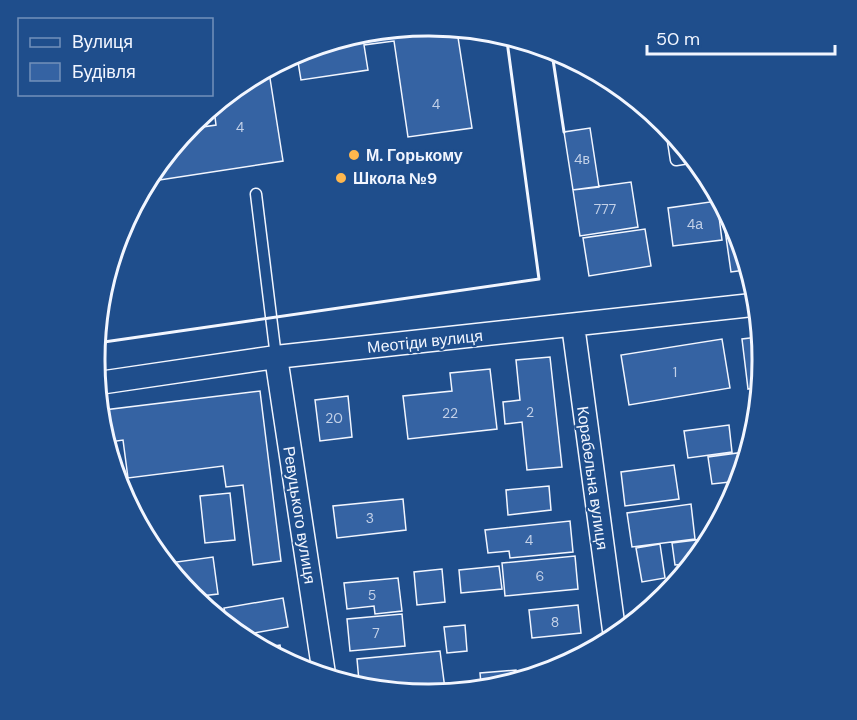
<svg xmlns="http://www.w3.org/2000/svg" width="857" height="720" viewBox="0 0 857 720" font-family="'DM Sans',sans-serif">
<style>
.building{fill:#3563a3;stroke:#f2f6ff;stroke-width:1.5}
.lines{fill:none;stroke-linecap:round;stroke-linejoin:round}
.lane-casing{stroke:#f2f6ff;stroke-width:13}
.street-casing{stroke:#f2f6ff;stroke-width:25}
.lane{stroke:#1f4e8c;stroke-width:10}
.street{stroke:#1f4e8c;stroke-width:22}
.wall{stroke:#f2f6ff;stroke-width:3}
.poi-dot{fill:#ffb74d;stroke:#1f4e8c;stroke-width:2}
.labels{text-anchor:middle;stroke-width:4.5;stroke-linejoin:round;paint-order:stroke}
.number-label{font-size:14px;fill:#c3d1e8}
.poi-label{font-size:16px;font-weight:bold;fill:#f2f6ff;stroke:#1f4e8c;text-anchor:start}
.street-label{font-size:16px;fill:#f2f6ff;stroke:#1f4e8c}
.rim{fill:none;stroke:#f2f6ff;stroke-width:3}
</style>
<rect width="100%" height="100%" fill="#1f4e8c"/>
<path class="building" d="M429,26L457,31L472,128L408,137L394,41L364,45L368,70L301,80L297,56H293L301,51Z
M269,72L283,161L153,181L189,129L216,125L214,109Z
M590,128L599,187L573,190L564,132Z
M631,182L638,227L580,236L573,190Z
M717,201L722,240L673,246L668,208Z
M722,209L738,232L745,270L731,272Z
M645,229L651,266L589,276L583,238Z
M758,337L763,360L758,387L748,389L742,339Z
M722,339L730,388L629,405L621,355Z
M550,357L562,467L527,470L522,422L505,424L503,402L520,400L516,360Z
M490,369L497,429L408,439L403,396L452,391L450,373Z
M260,391L281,561L253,565L243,485L226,487L223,466L128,478L123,440L110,442L104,410Z
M348,396L352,437L320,441L315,400Z
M729,425L732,452L688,458L684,431Z
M745,452L739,481L712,484L708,457Z
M674,465L679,499L625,506L621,472Z
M549,486L551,510L508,515L506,490Z
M230,493L235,540L205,543L200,496Z
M403,499L406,530L337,538L333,506Z
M691,504L695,539L632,547L627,513Z
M570,521L573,552L510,558L509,551L488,553L485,530Z
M704,539L687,564L675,565L672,543Z
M660,544L665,578L642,582L636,548Z
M575,556L578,589L505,596L502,563Z
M213,557L218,594L192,597L169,563Z
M499,566L502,589L461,593L459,570Z
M442,569L445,602L417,605L414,572Z
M398,578L402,611L375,614L374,606L347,609L344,583Z
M283,598L288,627L248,634L226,619L224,608Z
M578,605L581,633L532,638L529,610Z
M402,614L405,646L350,651L347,619Z
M465,625L467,651L447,653L444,627Z
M280,645L282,657L267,647Z
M440,651L445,689L415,692L359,681L357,659Z
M516,670L517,677L481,684L480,673Z"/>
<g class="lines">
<g class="lane-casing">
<path id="lane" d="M672,134L676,160L688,158
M256,194L276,357"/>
</g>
<g class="street-casing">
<path id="street" d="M573,325L614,630
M276,357L324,674
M99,383L276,357L752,305"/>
</g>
<use href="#lane" class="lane"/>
<use href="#street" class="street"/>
<path class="wall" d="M552,53L564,132
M97,343L539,279L507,41"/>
</g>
<g class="poi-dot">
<circle cx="354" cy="155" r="6"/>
<circle cx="341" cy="178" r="6"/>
</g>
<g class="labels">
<g class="number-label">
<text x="436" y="109">4</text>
<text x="240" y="132">4</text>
<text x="582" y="164">4в</text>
<text x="605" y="214">777</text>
<text x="695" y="229">4а</text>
<text x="675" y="377">1</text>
<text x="530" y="417">2</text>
<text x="450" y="418">22</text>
<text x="334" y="423">20</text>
<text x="370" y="523">3</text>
<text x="529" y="545">4</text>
<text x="540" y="581">6</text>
<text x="372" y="600">5</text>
<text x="555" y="627">8</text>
<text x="376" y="638">7</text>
</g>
<g class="poi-label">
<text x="366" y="161">М. Горькому</text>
<text x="353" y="184">Школа №9</text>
</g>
<g class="street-label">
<text transform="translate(425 341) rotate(-6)" y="6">Меотіди вулиця</text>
<text transform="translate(593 478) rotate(82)" y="6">Корабельна вулиця</text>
<text transform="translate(300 515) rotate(81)" y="6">Ревуцького вулиця</text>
</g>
</g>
<path d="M0 0H857V720H0ZM428 36H429A323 323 0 0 1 752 359V361A323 323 0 0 1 429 684H428A323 323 0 0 1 105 361V359A323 323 0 0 1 428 36Z" fill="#1f4e8c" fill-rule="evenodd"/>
<path class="rim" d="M428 36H429A323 323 0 0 1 752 359V361A323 323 0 0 1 429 684H428A323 323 0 0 1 105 361V359A323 323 0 0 1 428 36Z"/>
<rect x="18" y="18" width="195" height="78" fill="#1f4e8c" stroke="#7391ba" stroke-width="1.5"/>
<rect x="30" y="38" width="30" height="9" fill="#1f4e8c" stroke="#7391ba" stroke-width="1.5"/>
<text x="72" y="48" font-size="18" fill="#f2f6ff">Вулиця</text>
<rect x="30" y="63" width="30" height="18" fill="#3563a3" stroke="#7391ba" stroke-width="1.5"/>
<text x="72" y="78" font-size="18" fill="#f2f6ff">Будівля</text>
<path d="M647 45v9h188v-9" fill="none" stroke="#f2f6ff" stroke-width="3"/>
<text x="656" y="45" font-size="18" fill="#f2f6ff" stroke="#1f4e8c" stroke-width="4.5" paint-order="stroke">50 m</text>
</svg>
